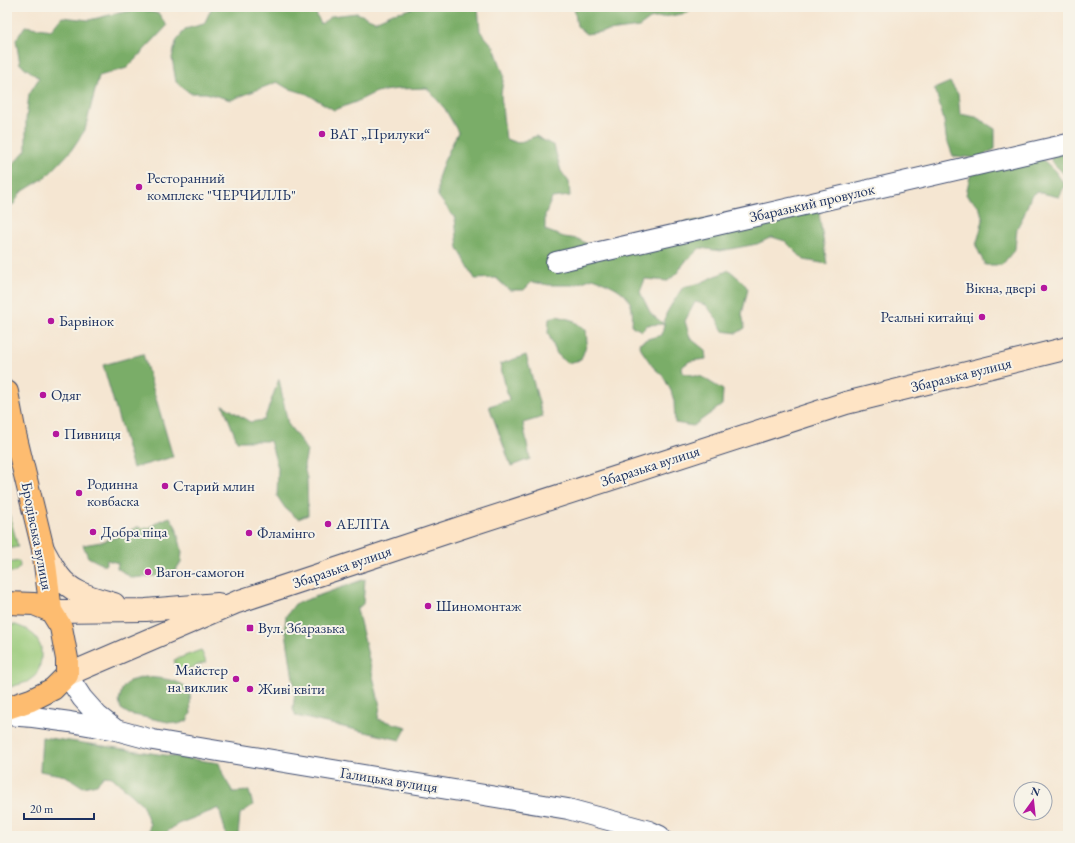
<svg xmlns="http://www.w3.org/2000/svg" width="1075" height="843" viewBox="0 0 1075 843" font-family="'EB Garamond',serif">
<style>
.green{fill:#98c978;stroke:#5a7c6b}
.forest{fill:#7aad68;stroke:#4a6e63}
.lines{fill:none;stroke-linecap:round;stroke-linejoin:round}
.street-casing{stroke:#3c4a6f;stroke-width:22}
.secondary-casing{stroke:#3c4a6f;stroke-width:24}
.primary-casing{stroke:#3c4a6f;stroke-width:24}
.street{stroke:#fff;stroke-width:20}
.secondary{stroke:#fee4c5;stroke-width:22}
.primary{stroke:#fdbc6f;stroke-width:22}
.poi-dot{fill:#b5179e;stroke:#f7f3e8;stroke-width:1.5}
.labels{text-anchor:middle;stroke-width:4;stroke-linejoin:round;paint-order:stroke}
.poi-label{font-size:15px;fill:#1b2f5e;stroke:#f7f3e8;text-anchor:start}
.street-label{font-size:15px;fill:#1b2f5e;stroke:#f7f3e8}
</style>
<rect width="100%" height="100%" fill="#f7f3e8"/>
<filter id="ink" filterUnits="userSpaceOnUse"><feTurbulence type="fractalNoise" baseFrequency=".025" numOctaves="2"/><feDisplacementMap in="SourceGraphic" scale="8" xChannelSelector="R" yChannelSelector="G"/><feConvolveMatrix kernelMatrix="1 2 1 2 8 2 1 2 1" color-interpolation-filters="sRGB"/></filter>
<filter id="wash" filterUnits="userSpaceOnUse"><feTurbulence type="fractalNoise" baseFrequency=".012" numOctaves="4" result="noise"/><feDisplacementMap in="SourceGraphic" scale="16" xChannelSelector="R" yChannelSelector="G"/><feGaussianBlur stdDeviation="0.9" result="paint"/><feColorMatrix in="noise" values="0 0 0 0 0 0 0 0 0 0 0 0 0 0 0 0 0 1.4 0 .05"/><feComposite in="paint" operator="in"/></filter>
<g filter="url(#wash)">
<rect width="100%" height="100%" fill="#f5e6d2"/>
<path class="green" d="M7,506L18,547L7,549Z
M19,561L20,566C17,572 13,572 7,573V563Z
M7,625H16L26,629L35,636L41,647V660L39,669L35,676L27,682L7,688Z
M201,650L206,662L178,673L174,660Z"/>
<path class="forest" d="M212,7H313L321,24L332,16L357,13L375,21L393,13L404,11L416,7H478L480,31L494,47L504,75L501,94L503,116L506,139L518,143L536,136L554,146L561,171L569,182L570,196L552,198L545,215V230L564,237L578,239L593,247L669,228L685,222L818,207L827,264L804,260L785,241L772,237L757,244L720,251L700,248L685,262L677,273L668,281L645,279L640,292L651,314L664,324L666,314L670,307L683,287L700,283L729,270L743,282L748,289L742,314L745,328L737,333L723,331L716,318L706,305L695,302L685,321L690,338L705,350L706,359L690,361L682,367L683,373L702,377L723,390L722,405L693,426L675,423L674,401L671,391L663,376L653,367L642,351L639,343L647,339L662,335L664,324L647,325L642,331L632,326C632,321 633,315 632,310C630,291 609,284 593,278L574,285H549L532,282L524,290H509L496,278L475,279L458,248L455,218L438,196V178L444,161L458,132L445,109L427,88L398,89L376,92L356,102L334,110L307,94L287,88L277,82L231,100L206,93H190L176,82L172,58L176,42L185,29L204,24Z
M574,7H693L688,13L650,19L639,27L586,34L577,26Z
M141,9L159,14L167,26L127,68L99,76L92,102L85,130L70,152L52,171L46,177L20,193L14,204L7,207V168L15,162L26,150V120L29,94L39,78L20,64L16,40L25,26L51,30L62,17L89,20L114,14Z
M950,82L958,94L960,114L976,117L995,129V149L978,158L953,156L946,137L944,121L936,92L934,89Z
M1041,141L1040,157L1054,170L1065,185L1059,197L1037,192L1031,196L1024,215L1017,228L1015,249L1002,265H985L976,246L983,220L979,206L966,195L969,180L976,160L1014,151L1025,142Z
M1068,142V174L1065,175L1051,161L1053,144Z
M557,316L572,320L586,330L587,343L581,360L567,363L557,354L548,333L549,319Z
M143,354L173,457L133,468L103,365Z
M526,355L543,417L523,423L530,459L511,466L489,406L509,400L500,364Z
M279,379L288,424L300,440L307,451L304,466L307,479L308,515L298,519L285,508L277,496L278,468L270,441H237L223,405L250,422L264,420Z
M170,517L176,527L182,551L181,562L175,571L166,577L156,576L132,578L117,568L118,563L107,560L105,566L88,557L83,545L101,542L119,536L137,527L149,528L159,521Z
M365,579L363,604L357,609L380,706L378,719L407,727L400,740L296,716L293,709L295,692L285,626L286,616L295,604Z
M145,677C157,678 183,679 189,691C191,695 190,707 191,713L187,721L178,724L129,714L121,709L119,701L122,689L129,681Z
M42,737L219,763L224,777L233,792L249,791L253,805L240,814L238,836H224L226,834L219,808L178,824L168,831L166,836H148L150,824L142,804L112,777L104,776L97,784L83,787L66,776L40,771Z"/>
</g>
<g filter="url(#ink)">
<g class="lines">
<g class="street-casing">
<path id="street" d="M556,262L1068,144
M67,675L82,698L98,716L116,730
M7,715L33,717L70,722L116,730L153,740L206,749L568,809L649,831L660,836"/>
</g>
<g class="secondary-casing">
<path id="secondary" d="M43,549C48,558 53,568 59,576C72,594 94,598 114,604
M51,611L146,610L218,604
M67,675L237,602L472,524L846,403L1068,348"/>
</g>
<g class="primary-casing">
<path id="primary" d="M7,392L15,434L43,549L51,611
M7,603L34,604L51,611L61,627L67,659V675L53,689L31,700L7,708"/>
</g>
<use href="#street" class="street"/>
<use href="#secondary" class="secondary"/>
<use href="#primary" class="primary"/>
</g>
</g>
<g class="poi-dot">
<circle cx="322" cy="134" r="4"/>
<circle cx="139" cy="187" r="4"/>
<circle cx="1044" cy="288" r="4"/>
<circle cx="982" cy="317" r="4"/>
<circle cx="51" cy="321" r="4"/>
<circle cx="43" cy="395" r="4"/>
<circle cx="56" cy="434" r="4"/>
<circle cx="165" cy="486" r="4"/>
<circle cx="79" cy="493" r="4"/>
<circle cx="328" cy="524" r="4"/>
<circle cx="93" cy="532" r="4"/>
<circle cx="249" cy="533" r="4"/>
<circle cx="148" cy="572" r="4"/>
<circle cx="428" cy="606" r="4"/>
<rect x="246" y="624" width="8" height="8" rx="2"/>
<circle cx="236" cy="679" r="4"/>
<circle cx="250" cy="689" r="4"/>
</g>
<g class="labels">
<g class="poi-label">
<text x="330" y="139">ВАТ „Прилуки“</text>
<text x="147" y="183">Ресторанний<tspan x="147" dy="17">комплекс "ЧЕРЧИЛЛЬ"</tspan></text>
<text x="1036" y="293" text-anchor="end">Вікна, двері</text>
<text x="974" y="322" text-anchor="end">Реальні китайці</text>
<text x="59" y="326">Барвінок</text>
<text x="51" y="400">Одяг</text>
<text x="64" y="439">Пивниця</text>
<text x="87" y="489">Родинна<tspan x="87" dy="17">ковбаска</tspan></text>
<text x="173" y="491">Старий млин</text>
<text x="336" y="529">АЕЛІТА</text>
<text x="101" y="537">Добра піца</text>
<text x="257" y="538">Фламінго</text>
<text x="156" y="577">Вагон-самогон</text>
<text x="436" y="611">Шиномонтаж</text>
<text x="258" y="633">Вул. Збаразька</text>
<text x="228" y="675" text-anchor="end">Майстер<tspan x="228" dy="17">на виклик</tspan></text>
<text x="258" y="694">Живі квіти</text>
</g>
<g class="street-label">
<text transform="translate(812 203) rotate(-13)" y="5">Збаразький провулок</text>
<text transform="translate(961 375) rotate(-14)" y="5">Збаразька вулиця</text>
<text transform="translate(650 466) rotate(-18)" y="5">Збаразька вулиця</text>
<text transform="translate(37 536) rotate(79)" y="5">Бродівська вулиця</text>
<text transform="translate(342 567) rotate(-19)" y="5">Збаразька вулиця</text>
<text transform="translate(389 780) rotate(9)" y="5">Галицька вулиця</text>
</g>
</g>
<rect width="1075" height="843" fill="none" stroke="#f7f3e8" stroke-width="24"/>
<g transform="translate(1033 801) rotate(15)"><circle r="19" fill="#f7f3e8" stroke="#9fa5b1"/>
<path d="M0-3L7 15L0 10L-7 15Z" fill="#b5179e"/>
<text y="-6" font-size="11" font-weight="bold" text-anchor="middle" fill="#1b2f5e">N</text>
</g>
<path d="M24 813v6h70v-6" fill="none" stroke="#1b2f5e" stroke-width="2"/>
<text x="30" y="813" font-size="12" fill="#1b2f5e" stroke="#f7f3e8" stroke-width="3" paint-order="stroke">20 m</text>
</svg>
